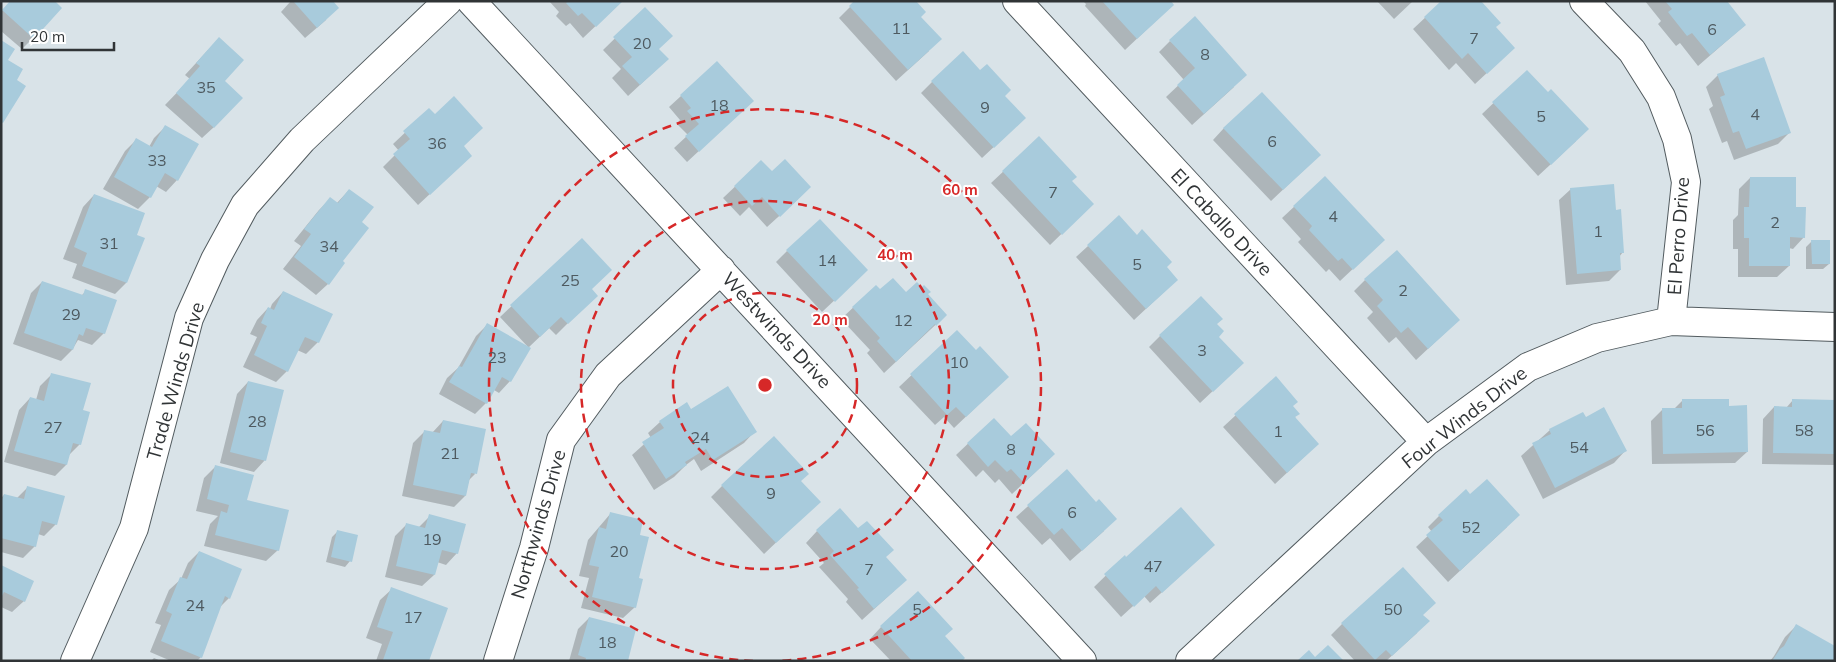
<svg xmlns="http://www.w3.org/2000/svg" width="1836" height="662" viewBox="0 0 1836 662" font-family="Mulish,sans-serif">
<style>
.shadow{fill:#0003}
.building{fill:#a8cbdc}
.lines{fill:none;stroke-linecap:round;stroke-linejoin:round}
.minor-casing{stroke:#525b5f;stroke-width:30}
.minor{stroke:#fff;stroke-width:28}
.ring{fill:none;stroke:#d62828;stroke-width:2.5;stroke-dasharray:9 6}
.labels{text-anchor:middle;stroke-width:4;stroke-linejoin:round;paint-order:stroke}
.number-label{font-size:16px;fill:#4e5a60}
.street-label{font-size:19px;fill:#303436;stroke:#fff}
.centre{fill:#d62828;stroke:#fff;stroke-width:2.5}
.ring-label{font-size:15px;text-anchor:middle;font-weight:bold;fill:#d62828;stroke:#fff;stroke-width:4;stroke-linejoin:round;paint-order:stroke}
</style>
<rect width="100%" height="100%" fill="#d9e3e8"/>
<path class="shadow" d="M8,1H53L33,38L22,49L1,31V12L10,3Z
M290,1H331L326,20L305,38L281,12L290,2Z
M549,1H622L583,38L570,23L566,26L556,16L559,12Z
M856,1L920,17L929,51L896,81L839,18Z
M1083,1H1169L1161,16L1125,50L1085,6L1086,4Z
M1377,1H1413L1394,19Z
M1443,1L1495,28L1502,59L1475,84L1456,63L1449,70L1413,29Z
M1645,1H1725L1745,25L1698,66L1680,43L1676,46L1658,24L1661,21Z
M645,9L658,49L656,70L628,96L612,78L621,69L603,50Z
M1170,41L1234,87L1192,125L1166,97L1184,80L1159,52Z
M208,50L223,81L214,127L202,138L165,105L190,79L185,75Z
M717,63L741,112L687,162L674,148L688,135L677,124L680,120L669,107Z
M1527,71L1576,141L1538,176L1482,114Z
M980,72L1004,96L1013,129L982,158L921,93L932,82Z
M1718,75L1789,133L1778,144L1734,160L1727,141L1722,143L1709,109L1713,106L1706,87Z
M429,110L462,147L459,167L418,205L383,167L399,151L393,144Z
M165,127L177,180L166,192L156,186L150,197L138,209L103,189L125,151L136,140L149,147L154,138Z
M1224,128L1308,166L1271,201L1213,140Z
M1039,138L1071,181L1081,215L1050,245L991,183Z
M761,162L798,199L767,227L749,207L740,216L723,198Z
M1325,178L1372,251L1340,281L1329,269L1326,272L1298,242L1301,239L1282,218Z
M1750,178L1794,208L1804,237L1793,249L1789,248V266L1777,277H1738V249H1733V220L1738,215L1739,189Z
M1571,189L1615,211L1623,252L1619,257L1620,270L1609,281L1566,285L1559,200Z
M349,190L361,223L341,262L328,284L316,295L283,269L301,246L294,241L319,210L330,199L336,204Z
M94,195L135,236L126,283L115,294L72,278L77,264L63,259L83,207Z
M582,240L590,290L584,307L556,335L549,328L528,348L510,381L499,393L494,390L486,403L475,414L439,394L447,378L458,368L476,336L487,325L528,347L500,317Z
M1812,241L1829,264L1823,269H1806V247Z
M1088,246L1165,267V291L1134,320L1076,257Z
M787,251L855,281L822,312L776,262Z
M1365,280L1447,331L1416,360L1396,337L1389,343L1367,318L1373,312L1354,291Z
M42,282L81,296L86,291L104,333L92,345L78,340L72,350L61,361L13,344L31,293Z
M876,286L880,291L927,294L946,315L884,373L867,353L870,350L841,319Z
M283,292L331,314L318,342L306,354L297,350L287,371L276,382L243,367L257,337L250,334L257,320L268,308L270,309L272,304Z
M1216,324L1218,336L1231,374L1200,403L1149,347L1160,336Z
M957,332L996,388L954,428L944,417L935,425L899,387Z
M52,374L81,411L80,444L68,456L66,465L55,476L4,462L19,410L30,398L36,400L40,386Z
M1276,378L1292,406L1306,455L1275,484L1223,427Z
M248,382L265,460L254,472L220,463L237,394Z
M1793,400L1835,401V465L1762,464L1763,419L1774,407L1786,408Z
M1682,401L1727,407L1747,452L1735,463L1652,464L1651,421L1663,409H1674Z
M691,411L755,431L744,443L701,471L694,459L686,465L674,477L654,490L632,455L651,438L648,433L660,422Z
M1586,418L1625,451L1614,463L1543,499L1521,456L1550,430Z
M994,419L1011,438L1042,466L1012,494L999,479L995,483L983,470L976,477L956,455Z
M443,421L475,474L469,480L465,496L454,507L402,496L413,443L425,431L432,433Z
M216,466L246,501L278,550L266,561L204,546L210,524L218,516L196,511L204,478Z
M1067,471L1104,531L1070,561L1050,538L1042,545L1016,517Z
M800,482L807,513L764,554L711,497L722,486Z
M27,488L56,524L44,536L38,534L35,546L23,558L1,552V498L4,495L17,498Z
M611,513L638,536L637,579L635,607L623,618L581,608L589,578L579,576L588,540Z
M430,516L457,553L446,565L437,562L434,575L422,586L385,577L395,536L406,525L418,528Z
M1439,516L1507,527L1448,582L1416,547L1432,532L1428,527Z
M338,531L350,561L345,567L326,562L332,537Z
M817,531L885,558L894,591L862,620L846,602L848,599L819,567L824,563L806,543Z
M199,552L229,598L219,608L201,657L197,661H171L150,652L161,625L155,623L169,590L181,579L188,563Z
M1202,556L1150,603L1144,596L1121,617L1094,587L1125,557Z
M1,567L24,601L12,612L1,607Z
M392,589L428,661H376L382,644L366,638L380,600Z
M1422,615L1417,633L1386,661H1355L1331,635L1342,624Z
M589,618L626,661H569L578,629Z
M1796,626L1835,661H1770L1774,656L1785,637Z
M881,627L944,637L960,661H891L870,639Z
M154,658L161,661H151Z"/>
<path class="building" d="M10,1H55L62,8L34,39L2,10Z
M293,1H333L339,8L317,28Z
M569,1H623L596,27L582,13L578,16L566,3Z
M854,1H916L926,12L921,17L942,39L908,70L849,6Z
M1102,1H1171L1174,5L1137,39Z
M1441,1H1481L1501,23L1496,27L1515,48L1487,74L1468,53L1462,59L1424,17Z
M1665,1H1727L1746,25L1710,55L1692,33L1687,36L1668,12L1672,9Z
M645,7L673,36L659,49L669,59L640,85L622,66L632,57L613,37Z
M1195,16L1247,75L1204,114L1177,85L1195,68L1169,40Z
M219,37L244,60L225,81L243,98L214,128L176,93L200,66L196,63Z
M1,40L15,49L8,60L23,69L17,80L26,86L3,123L1,122Z
M963,51L980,70L987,64L1011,90L1005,96L1026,118L994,148L931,81Z
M1764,57L1791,133L1746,149L1739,131L1733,133L1720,97L1725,95L1717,74Z
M717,61L754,101L699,152L685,136L699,124L687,111L691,108L680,95Z
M1527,70L1548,92L1551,89L1589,129L1551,165L1492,102Z
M1262,92L1321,155L1283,190L1223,128Z
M454,96L483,128L464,146L472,156L430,195L393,154L410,139L403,131L429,108L435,114Z
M165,125L199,144L178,181L165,173L151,198L114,177L136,138L152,147Z
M1039,136L1077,177L1072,181L1094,204L1062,235L1002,171Z
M785,159L811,187L780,217L762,197L752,206L734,186L761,160L772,171Z
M1325,176L1385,240L1353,270L1342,258L1338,261L1309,230L1312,226L1293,206Z
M1750,177H1796V207H1806L1805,238L1790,237V266H1749V238H1744V207H1749Z
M1614,184L1616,210L1621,209L1624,253H1620L1621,270L1577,274L1570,188Z
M349,189L374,207L362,222L369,228L343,261L345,263L329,285L294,257L311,234L304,229L330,197L338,203Z
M94,194L145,213L137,235L145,238L127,283L82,266L87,253L74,247Z
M1119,215L1137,235L1142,229L1172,262L1167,267L1178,280L1146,309L1087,245Z
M820,219L868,270L835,302L786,250Z
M582,238L612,270L592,289L598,296L568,324L561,317L540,337L510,305Z
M1811,240H1830V264H1812Z
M1397,250L1460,320L1428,349L1408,327L1401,333L1377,306L1383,300L1364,279Z
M893,278L906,292L917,282L922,287L924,285L931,292L928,294L947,315L936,326L935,324L896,362L877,341L880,338L852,307L876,285L880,289Z
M42,281L83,295L85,289L117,300L105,334L86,328L83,336L79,334L73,350L24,333Z
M283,291L333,314L319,343L305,337L288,372L254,355L267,326L261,323L268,307L274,310Z
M1201,296L1223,319L1217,324L1224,331L1219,337L1244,363L1213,392L1159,335Z
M487,323L531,348L511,382L502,377L487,404L449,382L459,366L462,367Z
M957,330L976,350L980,346L1009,377L966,417L956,407L947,415L910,374Z
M51,373L91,383L83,410L90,412L81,445L73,443L67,465L14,451L30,397L44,401Z
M1276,376L1298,402L1293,406L1300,414L1295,417L1319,444L1287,473L1234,414Z
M248,381L284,390L266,461L230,452Z
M728,386L757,432L713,460L706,449L685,462L687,465L666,479L642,442L664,428L659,421L687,402L691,409Z
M1682,399H1729V406L1747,405L1748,452L1663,454L1662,408H1682Z
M1792,399L1835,400V454L1773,453L1774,406L1792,407Z
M1604,407L1627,451L1555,488L1532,443L1551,434L1549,429L1583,412L1586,417Z
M994,418L1011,436L1026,423L1055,454L1024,483L1011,469L1007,472L995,460L988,467L967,443Z
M443,420L486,429L477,474L471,473L466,496L413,485L424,430L440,433Z
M774,436L809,474L801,481L821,502L776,543L721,485Z
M215,465L254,475L247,500L289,510L279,551L215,535L221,511L227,513L229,505L207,499Z
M1067,469L1096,502L1099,499L1117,519L1082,551L1062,528L1054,535L1027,505Z
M1487,479L1520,515L1460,571L1426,535L1443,520L1438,515L1466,489L1470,494Z
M27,486L65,496L57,525L42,521L36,547L1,538V503L4,494L24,499Z
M1181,507L1215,545L1162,593L1156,586L1134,607L1104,574L1125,555L1126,557Z
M840,508L858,528L867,521L894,550L886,557L907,580L874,609L857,589L859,588L830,555L834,551L816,530Z
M610,512L643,520L640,535L649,537L639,578L643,579L636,608L592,597L599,567L589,565L599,527L606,529Z
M429,514L466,524L458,554L442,550L435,575L396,566L406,523L425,528Z
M337,530L358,535L352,562L331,557Z
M199,551L242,569L230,599L225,596L202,658L161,641L172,614L166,611L180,577L187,579Z
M1,565L34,581L25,602L4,592L1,598Z
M1403,567L1436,603L1423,615L1430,621L1392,656L1386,650L1375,660L1341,623Z
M391,587L448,608L429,661L383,660L393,632L377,627Z
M918,591L953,629L945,636L965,658L962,661H912L880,626Z
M589,617L636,629L628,661H585L586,658L578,655Z
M1796,624L1835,646V661H1772L1780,649L1784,646Z
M1328,645L1344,661H1297L1309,650L1315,657Z"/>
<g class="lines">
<g class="minor-casing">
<path id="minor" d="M471,1L1082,661
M1017,1L1426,442
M1584,1L1632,51L1661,97L1677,139L1686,182L1671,321
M75,661L134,528L189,318L215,260L245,205L302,140L448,1
M498,661L534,548L561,440L608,375L721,270
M1190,661L1426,442L1528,367L1597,338L1671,321L1835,327"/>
</g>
<use href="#minor" class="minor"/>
</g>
<g class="ring">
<circle cx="765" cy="385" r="92"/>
<circle cx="765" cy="385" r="184"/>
<path d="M753 661A276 276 0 1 1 777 661"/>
</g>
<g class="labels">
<g class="number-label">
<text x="901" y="34">11</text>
<text x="1712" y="35">6</text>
<text x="1474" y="44">7</text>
<text x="642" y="49">20</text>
<text x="1205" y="60">8</text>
<text x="206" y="93">35</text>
<text x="719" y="111">18</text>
<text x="985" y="113">9</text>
<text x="1755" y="120">4</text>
<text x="1541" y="122">5</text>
<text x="1272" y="147">6</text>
<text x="437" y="149">36</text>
<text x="157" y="166">33</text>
<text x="1053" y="198">7</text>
<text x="1333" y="222">4</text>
<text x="1775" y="228">2</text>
<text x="1598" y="237">1</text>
<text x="109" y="249">31</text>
<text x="329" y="252">34</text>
<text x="827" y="266">14</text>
<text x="1137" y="270">5</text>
<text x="570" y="286">25</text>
<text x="1403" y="296">2</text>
<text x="71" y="320">29</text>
<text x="903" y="326">12</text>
<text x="1202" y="356">3</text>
<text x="497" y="363">23</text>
<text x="959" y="368">10</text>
<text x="257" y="427">28</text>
<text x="53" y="433">27</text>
<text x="1705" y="436">56</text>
<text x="1804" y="436">58</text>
<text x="1278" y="437">1</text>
<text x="700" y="443">24</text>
<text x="1579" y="453">54</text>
<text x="1011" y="455">8</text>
<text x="450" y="459">21</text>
<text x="771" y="499">9</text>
<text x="1072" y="518">6</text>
<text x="1471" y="533">52</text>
<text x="432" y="545">19</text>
<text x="619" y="557">20</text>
<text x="1153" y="572">47</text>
<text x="869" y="575">7</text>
<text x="195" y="611">24</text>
<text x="917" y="615">5</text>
<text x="1393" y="615">50</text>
<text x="413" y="623">17</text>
<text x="607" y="648">18</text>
</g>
<g class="street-label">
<text transform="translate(1222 222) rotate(47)" y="7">El Caballo Drive</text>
<text transform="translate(1678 236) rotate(-86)" y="7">El Perro Drive</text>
<text transform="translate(777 330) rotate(47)" y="7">Westwinds Drive</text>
<text transform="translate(175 381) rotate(-74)" y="7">Trade Winds Drive</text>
<text transform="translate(1464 417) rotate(-38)" y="7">Four Winds Drive</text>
<text transform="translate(538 524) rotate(-74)" y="7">Northwinds Drive</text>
</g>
</g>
<circle cx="765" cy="385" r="8" class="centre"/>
<g class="ring-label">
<text x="960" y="195">60 m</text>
<text x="895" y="260">40 m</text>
<text x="830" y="325">20 m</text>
</g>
<rect width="1836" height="662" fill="none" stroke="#303436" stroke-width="5"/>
<path d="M22 42v8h92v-8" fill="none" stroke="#303436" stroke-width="2.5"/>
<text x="30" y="42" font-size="15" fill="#303436" stroke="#ffffff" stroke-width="4" paint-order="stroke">20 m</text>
</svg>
